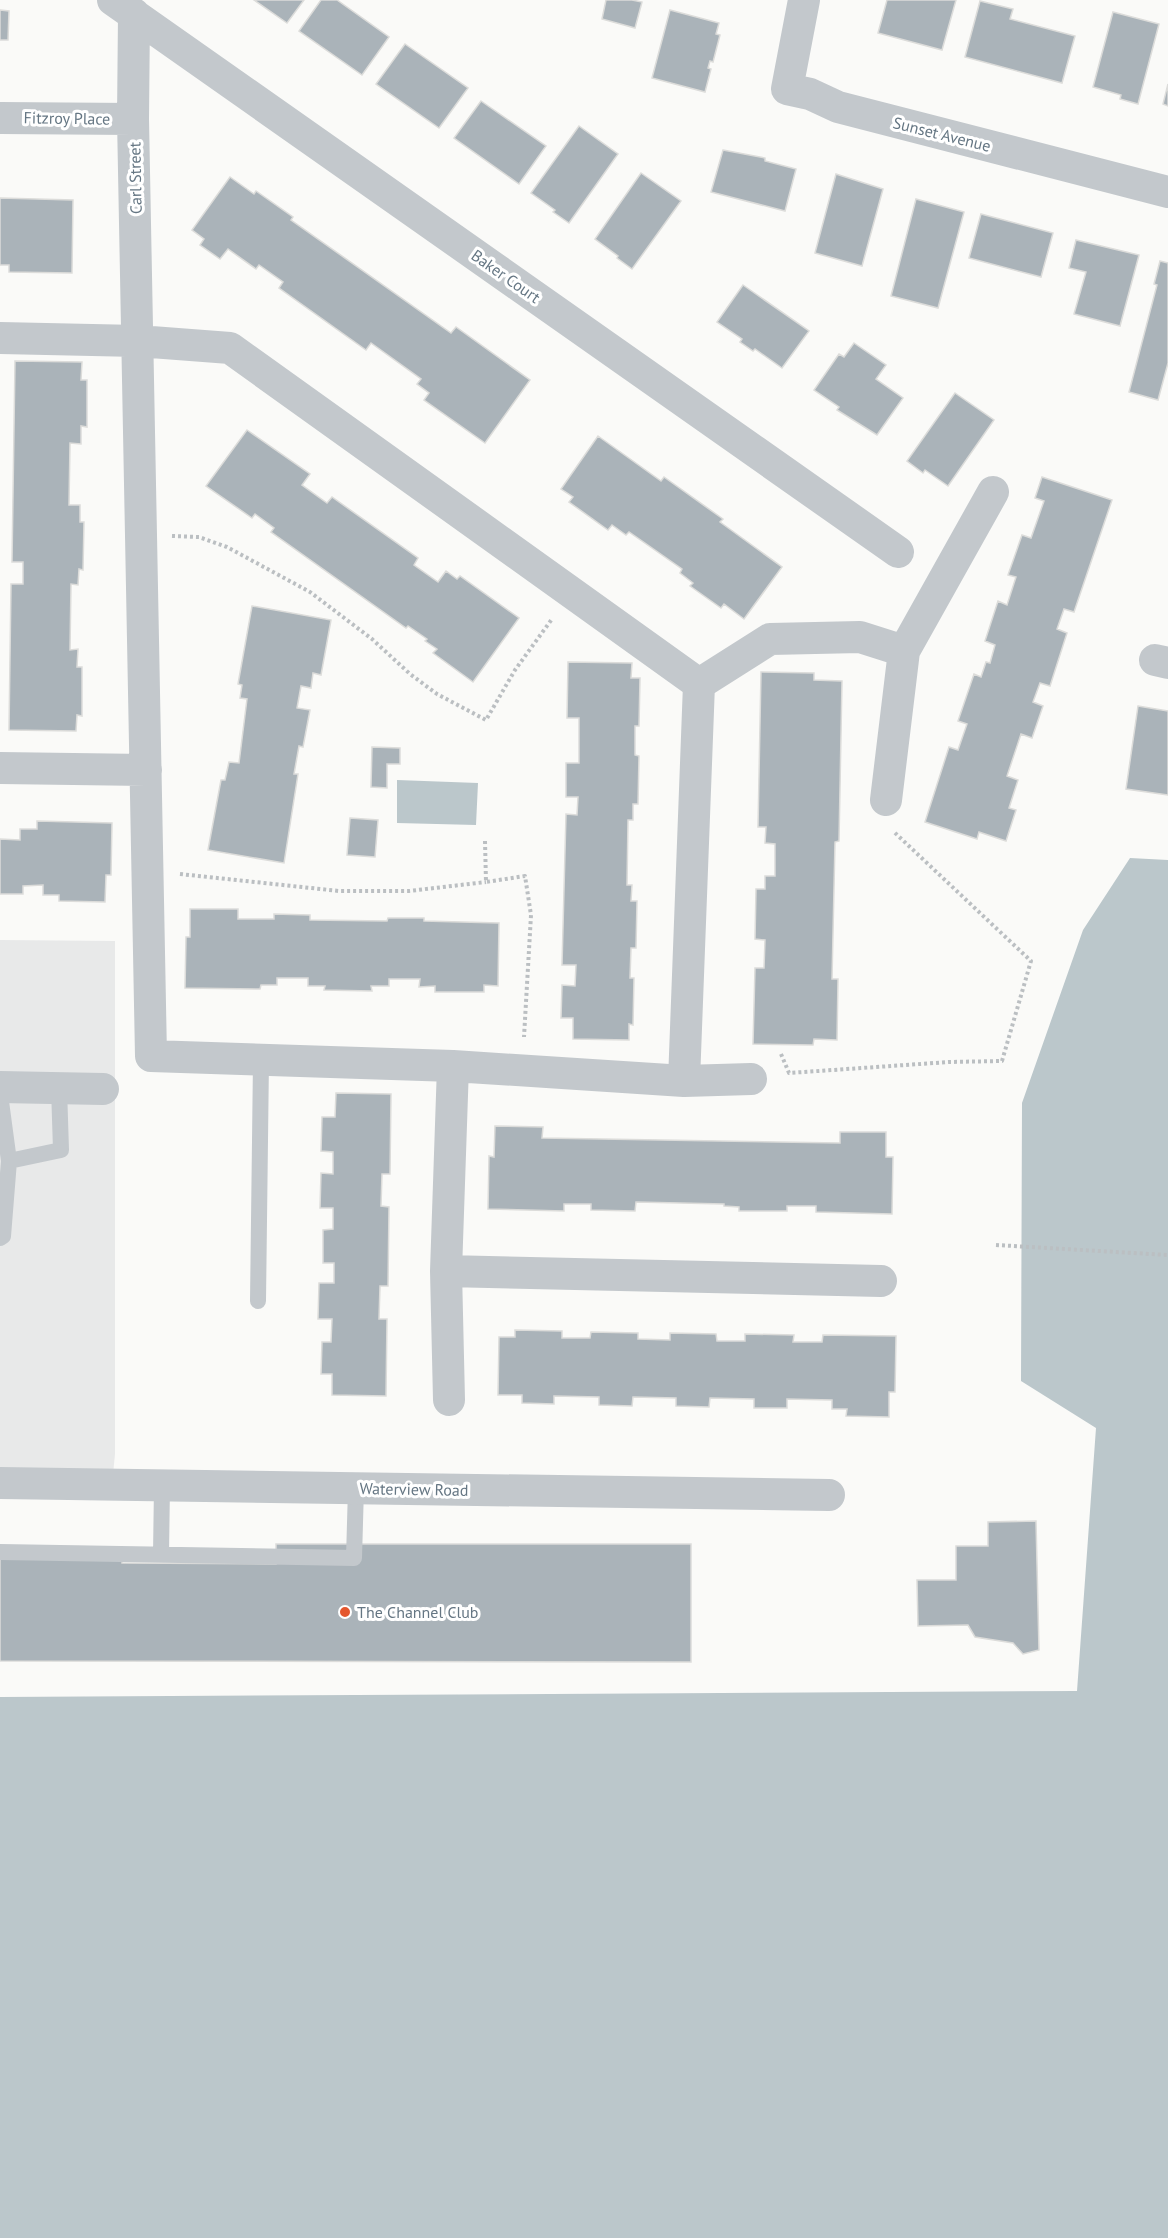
<svg xmlns="http://www.w3.org/2000/svg" width="1168" height="2238" viewBox="0 0 1168 2238" font-family="'PT Sans',sans-serif">
<style>
.built{fill:#e8e9e9}
.water{fill:#bbc7cb}
.building{fill:#aab3b9;stroke:#dcdcda;stroke-width:1.5}
.lines{fill:none;stroke-linecap:round;stroke-linejoin:round}
.path{stroke:#bbbfc2;stroke-width:4;stroke-dasharray:3 3;stroke-linecap:butt}
.lane{stroke:#c3c8cc;stroke-width:16}
.street{stroke:#c3c8cc;stroke-width:32}
.poi-dot{fill:#e4572e;stroke:#fff;stroke-width:2}
.labels{text-anchor:middle;stroke-width:6;stroke-linejoin:round;paint-order:stroke}
.street-label{font-size:16px;fill:#657683;stroke:#fff}
.poi-label{font-size:16px;fill:#657683;stroke:#fff;text-anchor:start}
</style>
<rect width="100%" height="100%" fill="#fafaf8"/>
<path class="built" d="M0,940L115,941V1454L113,1474L0,1473Z"/>
<path class="water" d="M397,780L478,783L476,825L397,823Z
M1130,858L1168,860V2238H0V1697L1077,1691L1096,1428L1021,1381L1022,1103L1083,930Z"/>
<path class="building" d="M254,0H304L287,23Z
M321,0H337L389,37L362,75L299,31Z
M606,0H632L642,2L635,28L602,19Z
M887,0H956L942,50L878,33Z
M980,1L1013,9L1010,19L1075,36L1062,83L965,57Z
M0,10L9,11L8,40H0Z
M670,10L719,23L716,34L720,35L713,62L710,61L708,68L711,69L705,92L652,78Z
M1113,12L1159,24L1138,104L1120,99L1121,95L1093,87Z
M405,44L468,88L439,128L376,84Z
M1168,84V106L1163,104Z
M481,101L546,146L519,184L454,138Z
M579,126L618,154L569,223L553,212L555,210L531,193Z
M723,150L765,158V161L796,169L785,211L711,192Z
M641,173L681,201L632,269L617,258L618,256L595,239Z
M836,174L883,189L862,266L815,253Z
M230,177L254,194L256,191L293,217L291,220L451,333L456,327L530,380L485,443L424,400L429,393L417,384L421,379L371,343L366,350L279,288L283,282L259,265L256,269L228,249L220,259L200,245L204,239L192,230Z
M0,198L73,200L72,273L9,272V265H0Z
M916,199L964,212L938,308L891,296Z
M981,214L1053,233L1041,277L969,258Z
M1076,240L1139,255L1120,326L1074,314L1086,272L1069,268Z
M1160,261L1168,263V363L1158,400L1129,392L1157,285L1154,284Z
M743,285L809,331L782,368L755,349L753,351L740,342L742,339L717,322Z
M854,343L886,365L876,379L903,398L877,435L837,410L839,407L814,390L839,354L844,357Z
M15,361L82,362L81,380H87V427L81,426V444L70,443L69,505H80V522H84L83,570L79,569L78,585L71,584L70,650L78,649L77,667H82V716L77,715L76,731L9,730L11,584H23V562H12Z
M955,393L994,420L948,486L925,470L923,473L907,461Z
M247,430L310,474L302,485L327,503L332,497L418,558L414,565L438,582L446,571L457,579L460,576L519,618L473,682L433,653L437,649L425,641L427,639L408,626L406,628L271,532L274,528L255,514L252,518L206,486Z
M598,436L661,481L664,477L723,519L720,522L782,567L744,619L724,604L721,608L690,586L693,583L680,573L682,569L629,532L626,535L612,525L608,530L569,502L573,497L561,489Z
M1042,477L1112,500L1074,612L1064,609L1057,629L1067,633L1050,686L1040,683L1033,702L1043,706L1032,738L1021,734L1007,776L1018,780L1009,808L1016,810L1006,841L979,832L977,839L925,822L949,747L958,750L967,724L958,721L974,674L981,677L986,662L990,663L995,645L985,641L998,601L1007,605L1016,577L1008,575L1022,535L1031,538L1044,501L1035,498Z
M252,606L331,620L321,675L313,673L311,688L301,686L297,708L310,710L303,747L299,746L294,774H298L284,863L208,850L221,780H225L229,762L239,763L247,699L240,698L242,685L238,684Z
M568,662L632,663L631,678H640L639,726H635V755L639,756L638,804H633V820H628L627,885H632L631,901H637L636,948H631L630,978H634L633,1025L629,1024V1040L573,1039V1018H561L562,985L575,986L576,965H562L566,814L577,815L578,797H566V763H579V718H567Z
M761,672L814,673V680L842,681L839,841L835,842L832,979H838L837,1040L814,1039L813,1045L753,1044L755,968H764L765,940L755,939L756,889H765V876H775V844L765,843L766,827H758Z
M1138,706L1168,711V795L1126,789Z
M372,747L400,748V764H387V788L371,787Z
M350,818L378,820L375,857L347,855Z
M37,821L112,823L111,875H106L105,902L59,901V895H43V885L23,886V894H0V839L20,840V829H37Z
M190,909H238V919H274V914L310,915V920L387,921L388,918H424V921L499,923L498,986L484,985V992H435V986L419,987L420,979H389V986H371L372,991L324,990L325,986H308V978H277V985H261L260,989L185,988L186,937H190Z
M336,1093L391,1094L390,1174H382L381,1206L389,1207L388,1286H380L379,1319H387L386,1396L332,1395V1374H321L322,1342H331L332,1319H318L319,1283H334V1263H323V1230L333,1229V1208H320L321,1173L333,1174V1152L321,1151L322,1117H335Z
M495,1126L543,1127L542,1138L840,1143V1132H886V1157H893L892,1214L816,1212V1206H787V1211H739V1207L724,1206V1204L636,1202L635,1211L591,1210V1204H564V1211L488,1209L489,1156L494,1157Z
M515,1330L562,1331V1338H590L591,1332L638,1333V1339L670,1340V1333L716,1334L717,1341H745V1334L794,1335L793,1342H822L823,1335L896,1336L895,1392H889V1417L846,1416L847,1409H832V1400L787,1399V1408H754V1399L710,1398L709,1407L676,1406V1398L633,1397L632,1406L599,1405V1397L554,1396V1404L522,1403V1395H498L499,1337H515Z
M1036,1521L1039,1650L1023,1654L1013,1643L975,1637L968,1625L918,1626L917,1580H956V1546H988V1522Z
M276,1544H691V1662L0,1661V1546L122,1547V1563L276,1564Z"/>
<g class="lines">
<path class="path" d="M172,536L199,537L227,547L310,592L372,639L410,674L437,694L486,720L515,670L552,619
M485,841L486,882L525,876L531,915L524,1037
M180,874L339,891H409L486,882
M781,1054L789,1073L949,1062L1002,1061L1031,961L893,831
M996,1245L1168,1255"/>
<path class="lane" d="M0,1094L9,1161L3,1236L0,1238
M9,1161L61,1150L59,1088
M258,1301L261,1060
M0,1552L354,1558L356,1488
M161,1554L162,1486"/>
<path class="street" d="M113,0L898,552
M804,0L787,89L810,94L838,107L1168,192
M134,14L133,119L151,1056L453,1066L684,1081L751,1079
M0,118L133,119
M0,338L138,341L230,348L699,684L684,1081
M1155,660L1168,663
M699,684L770,639L860,637L904,651
M0,768L146,770
M886,800L904,651L993,492
M0,1087L103,1089
M446,1271L881,1281
M449,1400L446,1271L453,1066
M0,1483L829,1495"/>
</g>
<circle class="poi-dot" cx="345" cy="1612" r="6"/>
<g class="labels">
<g class="street-label">
<text transform="translate(67 118) rotate(1)" y="6">Fitzroy Place</text>
<text transform="translate(942 134) rotate(14)" y="6">Sunset Avenue</text>
<text transform="translate(135 178) rotate(-91)" y="6">Carl Street</text>
<text transform="translate(506 276) rotate(35)" y="6">Baker Court</text>
<text transform="translate(414 1489) rotate(1)" y="6">Waterview Road</text>
</g>
<g class="poi-label">
<text x="357" y="1618">The Channel Club</text>
</g>
</g>
</svg>
